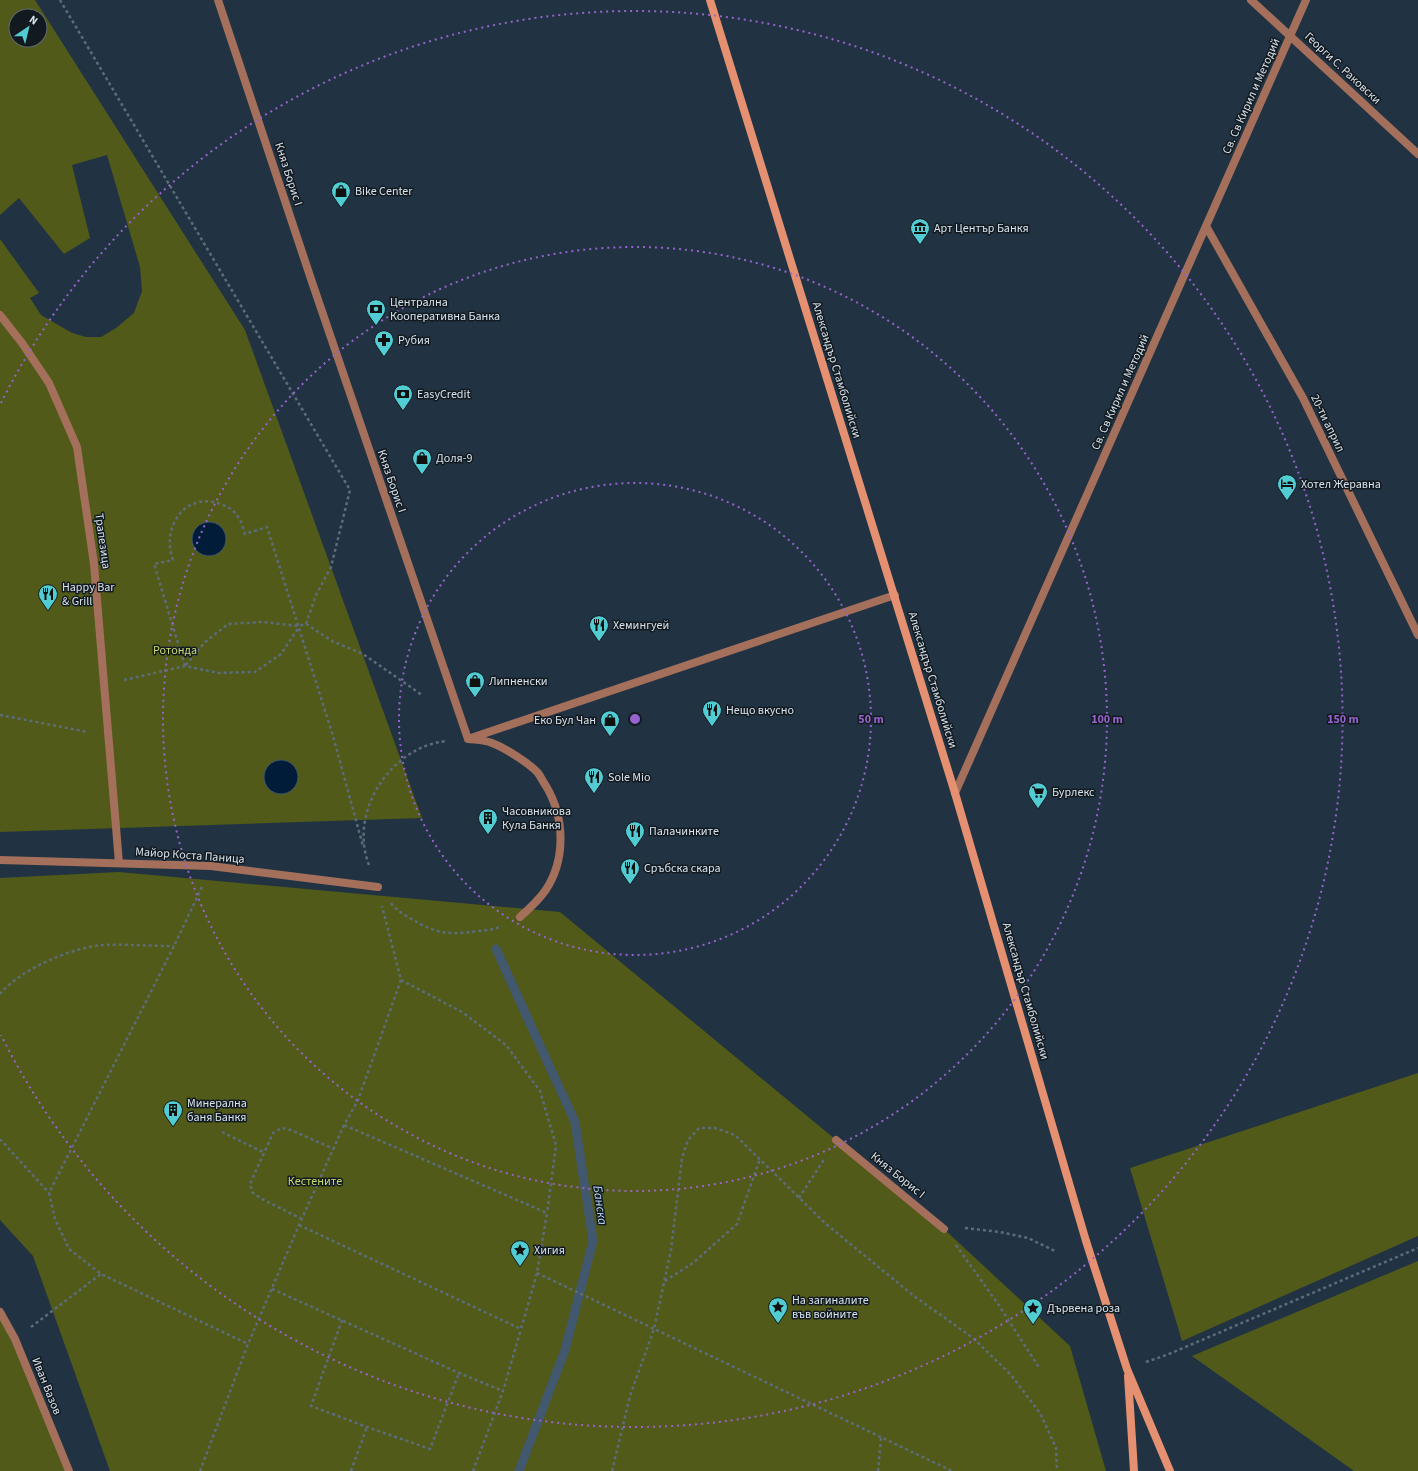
<svg xmlns="http://www.w3.org/2000/svg" width="1418" height="1471" viewBox="0 0 1418 1471" font-family="'Source Sans 3',sans-serif">
<style>
.green{fill:#515a19;fill-rule:evenodd}
.water{fill:#011c38;stroke:#42586e}
.lines{fill:none;stroke-linecap:round;stroke-linejoin:round}
.stream{stroke:#42586e;stroke-width:9}
.path{stroke:#5d6c7a;stroke-width:2.5;stroke-dasharray:3 3;stroke-linecap:butt}
.street{stroke:#a46f5b;stroke-width:8}
.secondary{stroke:#e59070;stroke-width:8}
.ring{fill:none;stroke:#9763cd;stroke-width:2;stroke-dasharray:2 4}
.labels{text-anchor:middle;stroke-width:3;stroke-linejoin:round;paint-order:stroke}
.street-label{font-size:12px;fill:#d8e3ed;stroke:#121a20}
.poi-label{font-size:12px;fill:#d8e3ed;stroke:#121a20;text-anchor:start}
.park-label{font-size:12px;fill:#ccdd70;stroke:#121a20}
.water-label{font-size:13px;font-style:italic;fill:#bad7f7;stroke:#121a20}
.centre{fill:#9763cd;stroke:#121a20;stroke-width:2}
.ring-label{font-size:12px;text-anchor:middle;font-weight:bold;fill:#9763cd;stroke:#121a20;stroke-width:3;stroke-linejoin:round;paint-order:stroke}
</style>
<rect width="100%" height="100%" fill="#213342"/>
<path class="green" d="M0,0H35L245,330L422,818L0,832V239L39,293L30,298L41,315L72,333L86,337H101L116,328L134,313L142,291L140,267L107,155L72,165L90,238L64,254L19,198L0,215ZM16,16H40V40H16Z
M119,872L560,912L944,1229L1070,1346L1106,1471H110L33,1256L0,1220V878Z
M1418,1073V1236L1182,1341L1130,1168Z
M1418,1261V1471H1354L1192,1356Z
M0,1312L69,1471H0Z"/>
<path class="water" d="M192 539a17 17 0 1 1 34 0a17 17 0 1 1-34 0Z
M264 777a17 17 0 1 1 34 0a17 17 0 1 1-34 0Z"/>
<g class="lines">
<path class="stream" d="M496,949L575,1122L593,1241L565,1350L519,1471"/>
<path class="path" d="M60,0L350,490L331,567L316,595L306,624L299,626L263,622L228,624L205,642L185,666
M306,624L332,641L363,654L422,695
M185,666L154,564L173,560C161,528 184,491 221,504C228,507 234,510 238,517C242,521 243,529 245,534L267,527L333,736L363,846
M124,680L185,666L219,673L255,672L281,654L299,627
M0,715L88,732
M369,865C348,812 391,746 447,741
M202,887L174,946L49,1193L55,1219L69,1249L101,1274L248,1344
M391,903C396,910 403,914 410,918C435,934 449,935 478,931C486,930 494,930 502,926
M401,980L462,1012L506,1045L540,1091L556,1145L547,1213
M0,994C21,969 70,948 103,945C126,944 150,946 174,946
M222,1132L265,1153
M0,1139L49,1193
M799,1198L825,1158
M302,1219L260,1198L252,1192L250,1184L273,1133L282,1128L291,1130L334,1149
M299,1225L521,1329L537,1273L547,1213L344,1125
M965,1228L1000,1232L1028,1238L1055,1251
M956,1245L998,1304L1040,1369
M537,1273L952,1471
M665,1281L693,1263L737,1224L760,1159
M272,1289L459,1373L503,1391
M342,1320L311,1406L367,1427L430,1449L459,1373
M31,1327L101,1274
M1146,1362L1169,1354L1418,1248
M200,1471L248,1344L299,1225L344,1125L358,1100L401,980L382,906
M351,1471L367,1427
M473,1471L503,1391L521,1329
M612,1471L630,1396L654,1329L671,1250L682,1158L688,1140L699,1128H715L735,1135L826,1224L914,1296L973,1338L1011,1375L1040,1413L1056,1448L1057,1471
M878,1471L881,1437"/>
<path class="street" d="M218,0L312,282L468,739
M1251,0L1418,154
M1206,226L1303,398L1418,635
M0,315L22,343L49,383L77,447L94,564L119,863
M468,739L895,595
M468,739C476,740 485,740 492,743C505,748 529,763 538,773C541,777 543,782 546,786C565,818 566,860 545,891C538,901 529,909 520,917
M955,793L1306,0
M0,860L211,866L378,887
M836,1140L944,1229
M0,1312L15,1339L69,1471"/>
<path class="secondary" d="M710,0L955,793L1086,1241L1127,1369L1170,1471
M1128,1376L1134,1471"/>
</g>
<g class="ring">
<circle cx="635" cy="719" r="236"/>
<circle cx="635" cy="719" r="472"/>
<path d="M1 403A708 708 0 1 1 1 1035"/>
</g>
<defs>
<g id="shop-pin" transform="scale(1)"><path d="M0 17L-7.5 6A9.5 9.5 0 1 1 7.5 6Z" fill="#51ccd3" stroke="#121a20"/><path d="M-5-2.5h2.3a2.7 3.5 0 0 1 5.4 0H5L5.5 6h-11ZM-1.5-2.5h3a1.5 2.3 0 0 0-3 0Z" fill="#111"/></g>
<g id="museum-pin" transform="scale(1)"><path d="M0 17L-7.5 6A9.5 9.5 0 1 1 7.5 6Z" fill="#51ccd3" stroke="#121a20"/><path d="M0-6L6-3V-2H-6V-3ZM-5-1h2V3h-2ZM-1-1h2V3h-2ZM3-1h2V3H3ZM-6 4H6V6H-6Z" fill="#111"/></g>
<g id="bank-pin" transform="scale(1)"><path d="M0 17L-7.5 6A9.5 9.5 0 1 1 7.5 6Z" fill="#51ccd3" stroke="#121a20"/><path d="M-6-4H6V4H-6ZM0-2.3a2.3 2.3 0 1 0 0 4.6a2.3 2.3 0 1 0 0-4.6Z" fill="#111"/></g>
<g id="pharmacy-pin" transform="scale(1)"><path d="M0 17L-7.5 6A9.5 9.5 0 1 1 7.5 6Z" fill="#51ccd3" stroke="#121a20"/><path d="M-2-6h4v4h4v4h-4v4h-4v-4h-4v-4h4Z" fill="#111"/></g>
<g id="hotel-pin" transform="scale(1)"><path d="M0 17L-7.5 6A9.5 9.5 0 1 1 7.5 6Z" fill="#51ccd3" stroke="#121a20"/><path d="M-6-4.5h1.5V1H6V5H4.5V3h-9V5H-6ZM-4 0a1.8 1.8 0 1 1 3.6 0ZM.5 0V-2.5h3Q6-2.5 6 0Z" fill="#111"/></g>
<g id="restaurant-pin" transform="scale(1)"><path d="M0 17L-7.5 6A9.5 9.5 0 1 1 7.5 6Z" fill="#51ccd3" stroke="#121a20"/><path d="M-5-6h1v4h1v-4h1v4h1v-4h1v5L-1.5 .5V6h-2V.5L-5-1ZM5-6V6H3V1.5H1.5Q1.5-4 5-6Z" fill="#111"/></g>
<g id="supermarket-pin" transform="scale(1)"><path d="M0 17L-7.5 6A9.5 9.5 0 1 1 7.5 6Z" fill="#51ccd3" stroke="#121a20"/><path d="M-6-5.5h2.5l.6 2H6L4.5 2H-2.5L-4.4-4H-6ZM-1.5 3.2a1.3 1.3 0 1 0 .1 0ZM3 3.2a1.3 1.3 0 1 0 .1 0Z" fill="#111"/></g>
<g id="building-pin" transform="scale(1)"><path d="M0 17L-7.5 6A9.5 9.5 0 1 1 7.5 6Z" fill="#51ccd3" stroke="#121a20"/><path d="M-4-6H4V6H1V3H-1V6H-4ZM-2.5-4.3h1.7v1.8h-1.7ZM.8-4.3h1.7v1.8H.8ZM-2.5-1h1.7V.8h-1.7ZM.8-1h1.7V.8H.8Z" fill="#111"/></g>
<g id="sight-pin" transform="scale(1)"><path d="M0 17L-7.5 6A9.5 9.5 0 1 1 7.5 6Z" fill="#51ccd3" stroke="#121a20"/><path d="M0-6L1.8-2.2L6-1.7L2.9 1.2L3.7 5.4L0 3.3L-3.7 5.4L-2.9 1.2L-6-1.7L-1.8-2.2Z" fill="#111"/></g>
</defs>
<g fill-rule="evenodd">
<use href="#shop-pin" x="341" y="191"/>
<use href="#museum-pin" x="920" y="228"/>
<use href="#bank-pin" x="376" y="309"/>
<use href="#pharmacy-pin" x="384" y="340"/>
<use href="#bank-pin" x="403" y="394"/>
<use href="#shop-pin" x="422" y="458"/>
<use href="#hotel-pin" x="1287" y="484"/>
<use href="#restaurant-pin" x="48" y="594"/>
<use href="#restaurant-pin" x="599" y="625"/>
<use href="#shop-pin" x="475" y="681"/>
<use href="#restaurant-pin" x="712" y="710"/>
<use href="#shop-pin" x="610" y="720"/>
<use href="#restaurant-pin" x="594" y="777"/>
<use href="#supermarket-pin" x="1038" y="792"/>
<use href="#building-pin" x="488" y="818"/>
<use href="#restaurant-pin" x="635" y="831"/>
<use href="#restaurant-pin" x="630" y="868"/>
<use href="#building-pin" x="173" y="1110"/>
<use href="#sight-pin" x="520" y="1250"/>
<use href="#sight-pin" x="778" y="1307"/>
<use href="#sight-pin" x="1033" y="1308"/>
</g>
<g class="labels">
<g class="street-label">
<text transform="translate(1343 68) rotate(43)" y="4">Георги С. Раковски</text>
<text transform="translate(1251 96) rotate(-66)" y="4">Св. Св Кирил и Методий</text>
<text transform="translate(289 174) rotate(72)" y="4">Княз Борис I</text>
<text transform="translate(837 370) rotate(73)" y="4">Александър Стамболийски</text>
<text transform="translate(1120 392) rotate(-66)" y="4">Св. Св Кирил и Методий</text>
<text transform="translate(1328 423) rotate(64)" y="4">20-ти април</text>
<text transform="translate(392 481) rotate(71)" y="4">Княз Борис I</text>
<text transform="translate(103 541) rotate(82)" y="4">Трапезица</text>
<text transform="translate(933 680) rotate(73)" y="4">Александър Стамболийски</text>
<text transform="translate(190 855) rotate(4)" y="4">Майор Коста Паница</text>
<text transform="translate(1026 991) rotate(74)" y="4">Александър Стамболийски</text>
<text transform="translate(898 1175) rotate(39)" y="4">Княз Борис I</text>
<text transform="translate(47 1386) rotate(68)" y="4">Иван Вазов</text>
</g>
<g class="poi-label">
<text x="355" y="195">Bike Center</text>
<text x="934" y="232">Арт Център Банкя</text>
<text x="390" y="306">Централна<tspan x="390" dy="14">Кооперативна Банка</tspan></text>
<text x="398" y="344">Рубия</text>
<text x="417" y="398">EasyCredit</text>
<text x="436" y="462">Доля-9</text>
<text x="1301" y="488">Хотел Жеравна</text>
<text x="62" y="591">Happy Bar<tspan x="62" dy="14">&amp; Grill</tspan></text>
<text x="613" y="629">Хемингуей</text>
<text x="489" y="685">Липненски</text>
<text x="726" y="714">Нещо вкусно</text>
<text x="596" y="724" text-anchor="end">Еко Бул Чан</text>
<text x="608" y="781">Sole Mio</text>
<text x="1052" y="796">Бурлекс</text>
<text x="502" y="815">Часовникова<tspan x="502" dy="14">Кула Банкя</tspan></text>
<text x="649" y="835">Палачинките</text>
<text x="644" y="872">Сръбска скара</text>
<text x="187" y="1107">Минерална<tspan x="187" dy="14">баня Банкя</tspan></text>
<text x="534" y="1254">Хигия</text>
<text x="792" y="1304">На загиналите<tspan x="792" dy="14">във войните</tspan></text>
<text x="1047" y="1312">Дървена роза</text>
</g>
<g class="park-label">
<text x="175" y="654">Ротонда</text>
<text x="315" y="1185">Кестените</text>
</g>
<g class="water-label">
<text transform="translate(601 1205) rotate(82)" y="5">Банска</text>
</g>
</g>
<circle cx="635" cy="719" r="6" class="centre"/>
<g class="ring-label">
<text x="871" y="723">50 m</text>
<text x="1107" y="723">100 m</text>
<text x="1343" y="723">150 m</text>
</g>
<g transform="translate(28 28) rotate(35)"><circle r="19" fill="#121a20" stroke="#616a72"/>
<path d="M0-3L7 15L0 10L-7 15Z" fill="#51ccd3"/>
<text y="-6" font-size="11" font-weight="bold" text-anchor="middle" fill="#d8e3ed">N</text>
</g>
</svg>
